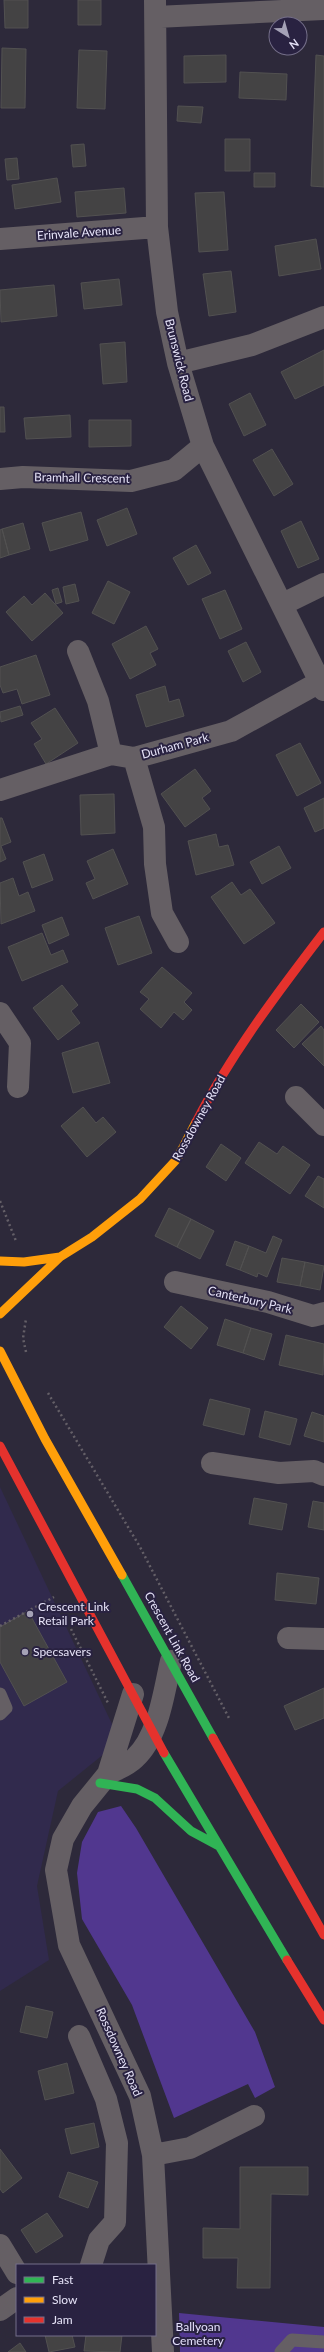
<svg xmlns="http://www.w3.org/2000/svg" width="324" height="2352" viewBox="0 0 324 2352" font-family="Lato,sans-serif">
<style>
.built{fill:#312a4d}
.green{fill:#51378f}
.building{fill:#444344;stroke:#525151}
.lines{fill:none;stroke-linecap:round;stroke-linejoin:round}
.path{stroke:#645f67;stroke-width:2.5;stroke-dasharray:2 3;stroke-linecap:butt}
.lane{stroke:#655f64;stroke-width:13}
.street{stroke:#655f64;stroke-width:22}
.fast{stroke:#30b455;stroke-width:9}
.slow{stroke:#ff9f0a;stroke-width:9}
.jam{stroke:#e5322d;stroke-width:9}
.poi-dot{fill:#a5a2b6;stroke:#292241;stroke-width:1.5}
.labels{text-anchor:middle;stroke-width:4;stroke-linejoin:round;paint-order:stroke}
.street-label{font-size:12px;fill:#e6e3f8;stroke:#292241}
.poi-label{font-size:12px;fill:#e6e3f8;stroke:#292241;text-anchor:start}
.park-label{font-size:12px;fill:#e4e0fc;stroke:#292241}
</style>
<rect width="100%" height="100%" fill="#2d293a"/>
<path class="built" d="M0,1487L120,1741L58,1791L37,1886L49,1960L0,1991Z"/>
<path class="green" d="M121,1806L136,1828L255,2032L275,2087L255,2098L248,2084L174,2118L132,2005L82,1919L77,1873L82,1842L98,1812Z
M179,2313L324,2327V2352H180Z"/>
<path class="building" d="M4,0H28V28H5Z
M78,0H101V25H78Z
M2,48L26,49L25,108H1Z
M79,50L107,51L105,109L77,108Z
M226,55V82L184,83V56Z
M316,55L324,56V187L311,186Z
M240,72L287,74L286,100L239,98Z
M178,106L203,107L201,123L177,121Z
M225,139H250V171H225Z
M84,144L86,166L73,167L71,145Z
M17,158L19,179L7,180L5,159Z
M254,173H275V187H254Z
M57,178L61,202L15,209L12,185Z
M124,188L126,213L77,217L75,192Z
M224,192L228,250L199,252L195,193Z
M316,239L321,269L279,276L275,246Z
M231,271L236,312L209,316L203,274Z
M119,279L122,305L84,309L81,283Z
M54,285L57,316L1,322L0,290Z
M125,342L127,382L103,384L100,344Z
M324,350V385L295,399L281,372Z
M250,393L266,425L244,436L229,404Z
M0,407H4L5,432H0Z
M70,415L71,437L26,439L24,418Z
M89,420H131V446L89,447Z
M272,449L293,484L274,496L253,460Z
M127,508L137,534L107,546L97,520Z
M81,512L88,540L50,551L42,523Z
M301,521L319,559L298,568L281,531Z
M23,523L30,549L9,555L2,529Z
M2,529L9,555L0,558V530Z
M196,545L211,573L188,585L173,558Z
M108,581L130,592L114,624L92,613Z
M75,584L79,601L66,604L63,587Z
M58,588L62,602L56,604L52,590Z
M225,590L242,629L220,639L202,599Z
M45,593L63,613L32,641L6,612L24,596L32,605Z
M146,626L158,649L150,653L156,665L130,679L112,644Z
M246,642L261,672L243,682L228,651Z
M36,655L50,695L22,704L17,689L3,693L0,685V667Z
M165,686L169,702L179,699L184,716L146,727L136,695Z
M20,706L23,715L1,722L0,712Z
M55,708L78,743L46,764L34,744L42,739L31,723Z
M300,743L321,783L297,796L276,755Z
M195,769L211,791L202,798L210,809L185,827L161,794Z
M114,794L115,833L81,835L80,795Z
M324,798V828L315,832L304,808Z
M0,818H2L11,842L1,846L6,859L0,862Z
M216,834L219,847L228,845L234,865L196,875L188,841Z
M279,846L291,868L262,884L250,862Z
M113,849L128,884L93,899L86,883L95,879L87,861Z
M44,854L53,880L32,888L23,862Z
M13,878L19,896L28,892L35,911L1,924L0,883Z
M232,882L241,895L250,889L275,923L244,944L211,897Z
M139,916L152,953L118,965L105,928Z
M62,917L69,935L49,944L42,925Z
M42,933L51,955L63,950L68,962L22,981L8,947Z
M162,967L192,993L184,1002L192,1010L183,1020L174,1012L161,1028L140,1009L149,999L140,992Z
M62,985L78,1005L71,1011L80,1023L58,1040L33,1008Z
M301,1004L319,1022L294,1048L276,1030Z
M321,1026L324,1030V1066L302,1044Z
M98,1042L110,1083L73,1093L62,1053Z
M83,1107L96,1123L103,1117L116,1132L87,1157L61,1126Z
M259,1142L277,1154L283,1146L310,1165L290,1194L245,1163Z
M221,1144L241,1158L226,1181L206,1167Z
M318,1176L324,1179V1208L305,1196Z
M169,1208L191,1219L177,1247L155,1236Z
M191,1219L214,1231L200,1259L177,1247Z
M273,1236L282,1240L267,1277L258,1273L257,1277L240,1270L249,1246L266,1253Z
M235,1241L249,1246L240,1270L226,1265Z
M282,1258L305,1262L300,1286L277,1282Z
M305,1262L324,1266L320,1290L300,1286Z
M181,1306L208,1328L191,1349L164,1327Z
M225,1319L251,1328L243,1353L217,1345Z
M251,1328L272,1334L264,1360L243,1353Z
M286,1335L324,1344L323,1375L279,1365Z
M210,1399L250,1409L244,1435L203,1425Z
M265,1411L297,1419L290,1445L259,1437Z
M312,1412L324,1416V1442L304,1436Z
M254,1498L287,1504L282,1530L249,1524Z
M313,1501L324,1503V1530L308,1527Z
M277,1573L319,1578L316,1604L275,1600Z
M28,1611L67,1682L24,1706L0,1662V1627Z
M324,1688V1718L295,1730L284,1706Z
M26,2006L53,2012L47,2038L20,2032Z
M67,2063L74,2093L45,2100L38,2071Z
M94,2123L99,2147L71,2154L65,2129Z
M0,2149L22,2178L3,2193L0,2189Z
M240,2167H308V2195L271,2194L270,2288H237L238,2258H203V2228L240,2229Z
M68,2172L98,2182L88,2208L59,2197Z
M47,2213L63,2236L36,2253L21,2230Z
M45,2335H72L75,2347L49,2352Z
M86,2335H122L120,2352L84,2351Z
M20,2343L26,2352H8Z"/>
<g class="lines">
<path class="path" d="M0,1201L16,1241
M26,1352L23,1338L26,1319
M48,1393L140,1547L230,1720
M0,1626L54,1597
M71,1629L108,1703"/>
<path class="lane" d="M0,1694L6,1708L0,1714
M281,2352L292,2340L324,2342"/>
<path class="street" d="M155,0L157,227L167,312L178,363L203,446L324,690
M156,17L324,9
M0,239L157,227
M178,363L252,345L324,317
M0,479L23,477L131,481L174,470L203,446
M283,604L324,584
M78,651L98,701L111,754
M134,758L154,827L155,864L162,913L178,942
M0,790L111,754L134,758L231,731L320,682
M0,1013L20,1043L18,1087
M296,1097L324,1125
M175,1282L268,1302L313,1316L324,1313
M212,1463L279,1473L314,1471L324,1475
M288,1638L324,1639
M133,1694L108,1774L82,1806L63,1839L56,1870L69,1945L140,2096L153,2155L163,2352
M108,1774C117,1769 127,1766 135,1758C159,1736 164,1691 171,1661
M79,2036L106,2099L117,2143L115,2222L99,2240L91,2265
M153,2155L190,2148L254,2116
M0,2245L17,2273
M0,2310L17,2298"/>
<path class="fast" d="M122,1575L213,1738
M164,1753L287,1960
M100,1783L137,1789L155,1798L191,1831L217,1845"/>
<path class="slow" d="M0,1261L24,1262L60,1257
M0,1314L60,1257L92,1237L140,1199L177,1159L196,1122
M0,1351L45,1439L122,1575"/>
<path class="jam" d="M196,1122C231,1054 278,992 324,932
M0,1446L164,1753
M213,1738L324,1935
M287,1960L324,2020"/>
</g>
<g class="poi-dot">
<circle cx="30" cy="1614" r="4"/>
<circle cx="25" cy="1652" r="4"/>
</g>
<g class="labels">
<g class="street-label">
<text transform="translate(79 233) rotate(-4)" y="4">Erinvale Avenue</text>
<text transform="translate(179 360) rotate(76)" y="4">Brunswick Road</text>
<text transform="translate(82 478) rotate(1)" y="4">Bramhall Crescent</text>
<text transform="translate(175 746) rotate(-15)" y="4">Durham Park</text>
<text transform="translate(199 1118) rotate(-61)" y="4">Rossdowney Road</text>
<text transform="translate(250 1300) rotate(13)" y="4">Canterbury Park</text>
<text transform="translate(172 1637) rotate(61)" y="4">Crescent Link Road</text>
<text transform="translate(119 2052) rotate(66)" y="4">Rossdowney Road</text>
</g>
<g class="poi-label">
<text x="38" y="1611">Crescent Link<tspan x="38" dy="14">Retail Park</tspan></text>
<text x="33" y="1656">Specsavers</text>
</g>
<g class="park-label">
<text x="198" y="2331">Ballyoan<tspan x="198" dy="14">Cemetery</tspan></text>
</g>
</g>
<rect x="16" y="2264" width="140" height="72" fill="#292241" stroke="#756f8a"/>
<rect x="24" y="2277" width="20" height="6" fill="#30b455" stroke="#756f8a"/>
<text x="52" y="2284" font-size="12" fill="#e6e3f8">Fast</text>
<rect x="24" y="2297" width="20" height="6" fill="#ff9f0a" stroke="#756f8a"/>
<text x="52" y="2304" font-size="12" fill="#e6e3f8">Slow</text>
<rect x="24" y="2317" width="20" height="6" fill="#e5322d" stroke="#756f8a"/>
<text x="52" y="2324" font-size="12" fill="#e6e3f8">Jam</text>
<g transform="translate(288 36) rotate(143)"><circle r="19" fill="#292241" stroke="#756f8a"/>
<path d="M0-3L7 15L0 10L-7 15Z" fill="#a5a2b6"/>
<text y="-6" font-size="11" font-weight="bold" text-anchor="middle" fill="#e6e3f8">N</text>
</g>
</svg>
